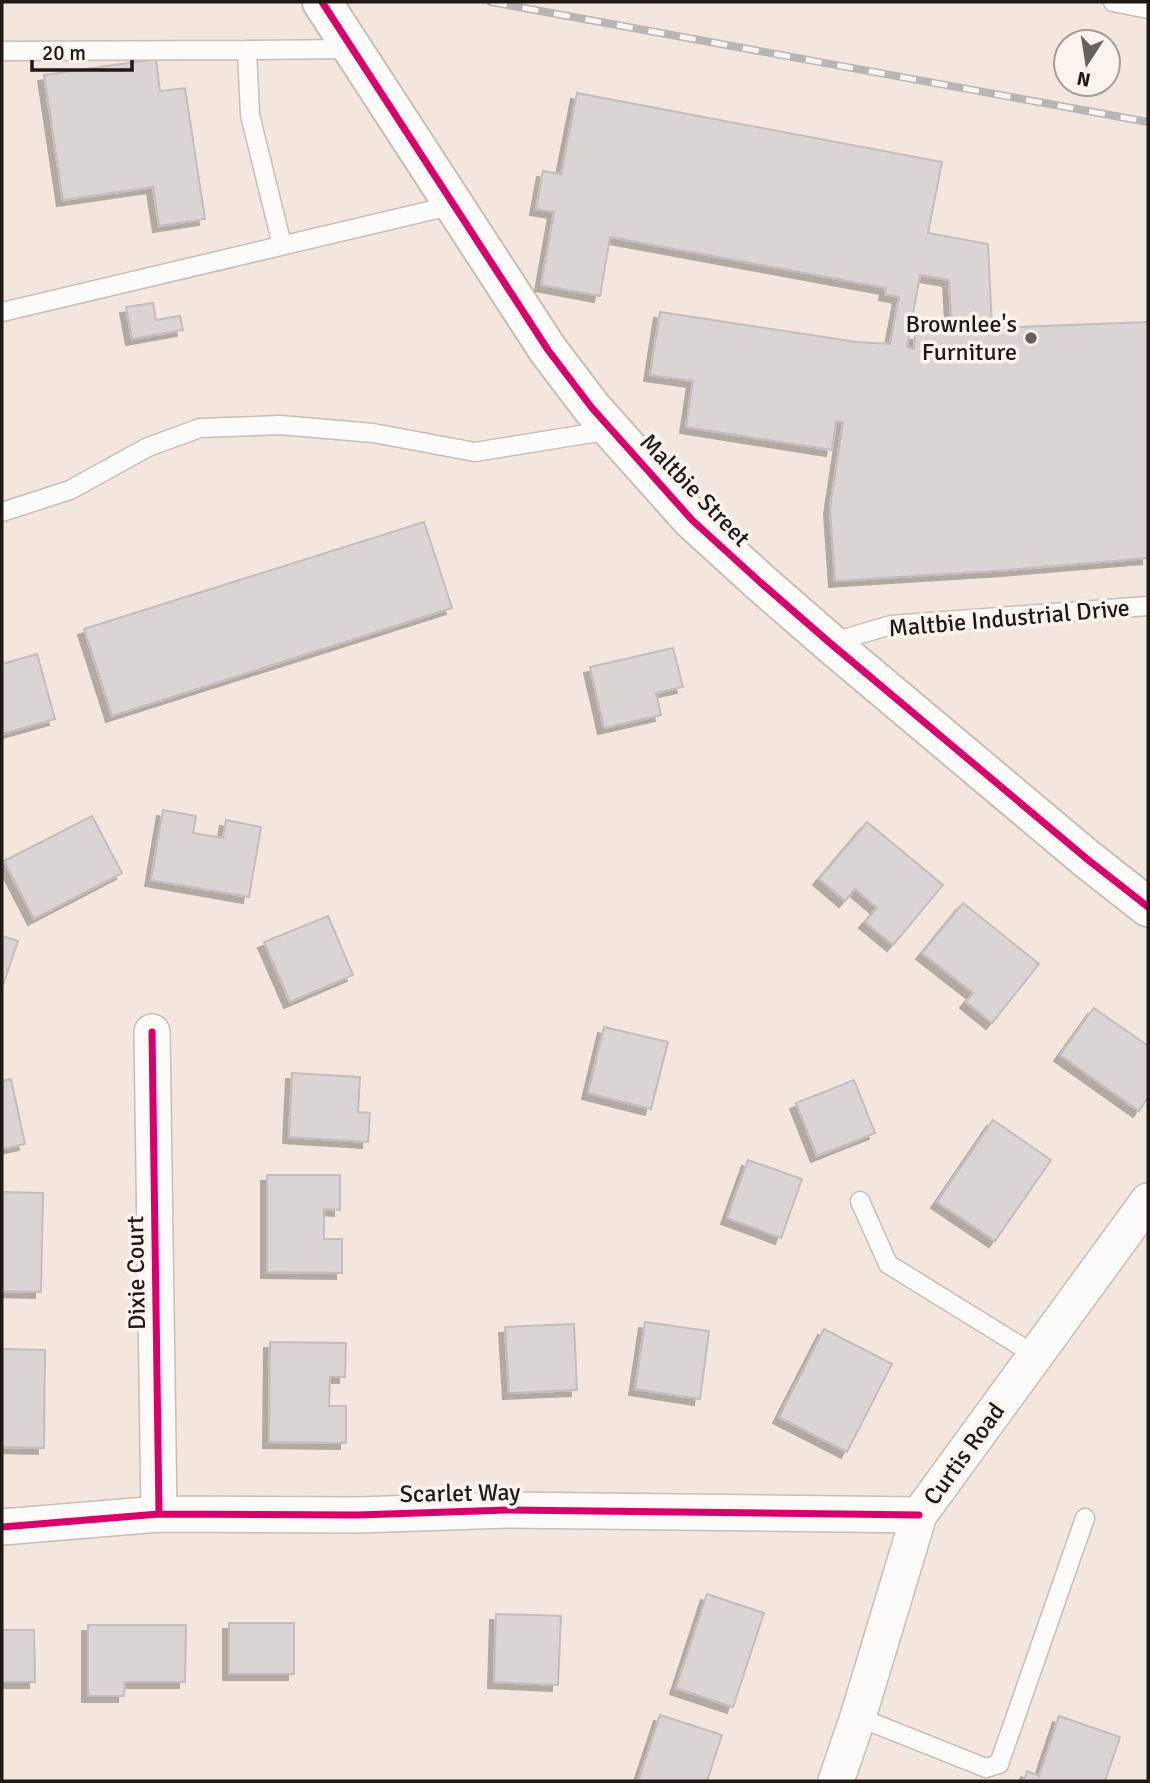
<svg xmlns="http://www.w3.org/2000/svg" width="1150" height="1783" viewBox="0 0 1150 1783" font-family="Signika,sans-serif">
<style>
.building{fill:#dbd4d5;stroke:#c4bcbd;stroke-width:2;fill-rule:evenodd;filter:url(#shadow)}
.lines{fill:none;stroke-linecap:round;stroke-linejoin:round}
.service-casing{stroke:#c7bdb7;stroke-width:21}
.minor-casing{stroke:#c7bdb7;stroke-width:38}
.tertiary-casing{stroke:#c7bdb7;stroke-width:42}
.service{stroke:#fdfbfa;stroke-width:18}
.minor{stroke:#fdfbfa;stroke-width:35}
.tertiary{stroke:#fdfbfa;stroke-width:38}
.rail-casing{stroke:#b8b6b4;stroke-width:8}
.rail{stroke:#fdf3ee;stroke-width:5;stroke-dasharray:16;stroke-linecap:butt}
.cycleway-casing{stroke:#fdf3ee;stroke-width:11}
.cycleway{stroke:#d6006c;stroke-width:7}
.poi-dot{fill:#6a605b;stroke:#fdf3ee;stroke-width:2.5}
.labels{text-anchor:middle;stroke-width:7;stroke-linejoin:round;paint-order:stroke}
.poi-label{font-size:24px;fill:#201814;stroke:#fdf3ee;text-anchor:end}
.street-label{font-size:24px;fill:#201814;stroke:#fdf3ee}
</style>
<defs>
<filter id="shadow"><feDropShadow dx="-6" dy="6" stdDeviation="0" flood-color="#0004"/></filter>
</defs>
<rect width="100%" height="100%" fill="#f3e6de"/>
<path class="building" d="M156,59L160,91L185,88L205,219L159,226L153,187L63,200L44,75Z
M577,93L942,162L928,233L988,244L992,328L1148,322V558L1008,570L835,581L830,508L843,422L836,421L832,450L686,427L693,381L650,375L660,312L856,342L890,344L899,297L885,294L886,288L610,237L600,296L541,285L554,212L536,209L543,171L561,174ZM920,275L949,280L952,332L915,334L914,349L907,347Z
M153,303L156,320L180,316L183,330L132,339L126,307Z
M424,522L452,608L112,716L84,629Z
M673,648L683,687L656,693L661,715L604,728L590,667Z
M37,654L55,719L2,734V664Z
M163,810L196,816L193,833L223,838L226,820L261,827L249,897L151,880Z
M92,816L122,873L34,919L4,861Z
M867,822L943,885L893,945L865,922L877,908L855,889L845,901L819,879Z
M963,903L1039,964L992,1023L966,1002L973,993L922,953Z
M328,916L353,975L290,1002L264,942Z
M2,936L18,941L2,988Z
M1094,1008L1148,1046V1097L1139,1111L1060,1055Z
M604,1027L668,1042L651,1109L588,1093Z
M292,1073L360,1077L358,1112L370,1113L368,1142L289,1137Z
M11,1079L25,1144L2,1149V1081Z
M854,1080L875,1133L817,1156L796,1103Z
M993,1120L1051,1160L995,1241L937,1202Z
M748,1160L802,1179L781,1238L727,1218Z
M267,1175H340V1210L324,1209V1239H342V1273L267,1272Z
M2,1192L43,1193L41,1292L2,1291Z
M645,1322L709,1331L700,1399L635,1389Z
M574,1324L577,1390L509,1393L505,1327Z
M824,1329L892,1364L847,1452L779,1417Z
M270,1342L346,1343L345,1377H330L329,1406H346V1443L269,1442Z
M2,1349L45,1350L44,1448L2,1447Z
M707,1594L764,1613L733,1707L676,1688Z
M496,1614L561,1616L558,1685L494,1682Z
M229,1623H294V1674H229Z
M88,1625H186L185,1682H125L124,1696H88Z
M2,1630H34L35,1682H2Z
M660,1715L722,1735L707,1781H638Z
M1059,1716L1120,1737L1105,1781H1024L1027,1771L1039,1776Z"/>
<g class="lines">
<g class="service-casing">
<path id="service" d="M1113,2L1148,9
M2,51L247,50
M282,245L250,115L247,50L353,49
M2,312L454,205
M2,512L70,490L148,447L200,428L280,425L373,433L475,452L611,430
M830,643L891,625L1148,606
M860,1201L888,1264L1035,1355
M858,1717L986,1768L999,1764L1085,1518"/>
</g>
<g class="minor-casing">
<path id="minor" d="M152,1032L159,1514
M2,1527L159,1514L358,1515L507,1510L919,1515
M836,1781L858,1717L919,1515L1148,1201"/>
</g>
<g class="tertiary-casing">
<path id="tertiary" d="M322,2L548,350L592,408L692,520L760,582L830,643L1087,859L1148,907"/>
</g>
<use href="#service" class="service"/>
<use href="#minor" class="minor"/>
<use href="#tertiary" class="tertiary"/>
<g class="rail-casing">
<path id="rail" d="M491,2L1148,122"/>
</g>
<use href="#rail" class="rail"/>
<g class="cycleway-casing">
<path id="cycleway" d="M322,2L548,350L592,408L692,520L760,582L830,643L1087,859L1148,907
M152,1032L159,1514
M2,1527L159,1514L358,1515L507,1510L919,1515"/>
</g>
<use href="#cycleway" class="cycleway"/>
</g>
<circle class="poi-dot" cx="1031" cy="338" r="7"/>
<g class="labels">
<g class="poi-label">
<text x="1017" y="332">Brownlee's<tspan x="1017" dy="28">Furniture</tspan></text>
</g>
<g class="street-label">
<text transform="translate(695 490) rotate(46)" y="8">Maltbie Street</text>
<text transform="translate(1009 618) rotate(-5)" y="8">Maltbie Industrial Drive</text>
<text transform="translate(136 1273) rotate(-91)" y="8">Dixie Court</text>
<text transform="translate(964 1454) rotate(-54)" y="8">Curtis Road</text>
<text transform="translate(460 1493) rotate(-1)" y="8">Scarlet Way</text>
</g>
</g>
<rect width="1150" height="1783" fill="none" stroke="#201814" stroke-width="7"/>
<g transform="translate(1087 63) rotate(192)"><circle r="33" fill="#fdf3ee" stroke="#a59b97" stroke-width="2"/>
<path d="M0-5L12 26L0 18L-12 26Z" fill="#6a605b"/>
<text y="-10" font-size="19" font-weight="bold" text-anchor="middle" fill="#201814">N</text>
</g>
<path d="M32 60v10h100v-10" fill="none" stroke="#201814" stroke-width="3.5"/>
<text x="42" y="60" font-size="21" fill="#201814" stroke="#fdf3ee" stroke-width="5" paint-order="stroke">20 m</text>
</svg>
